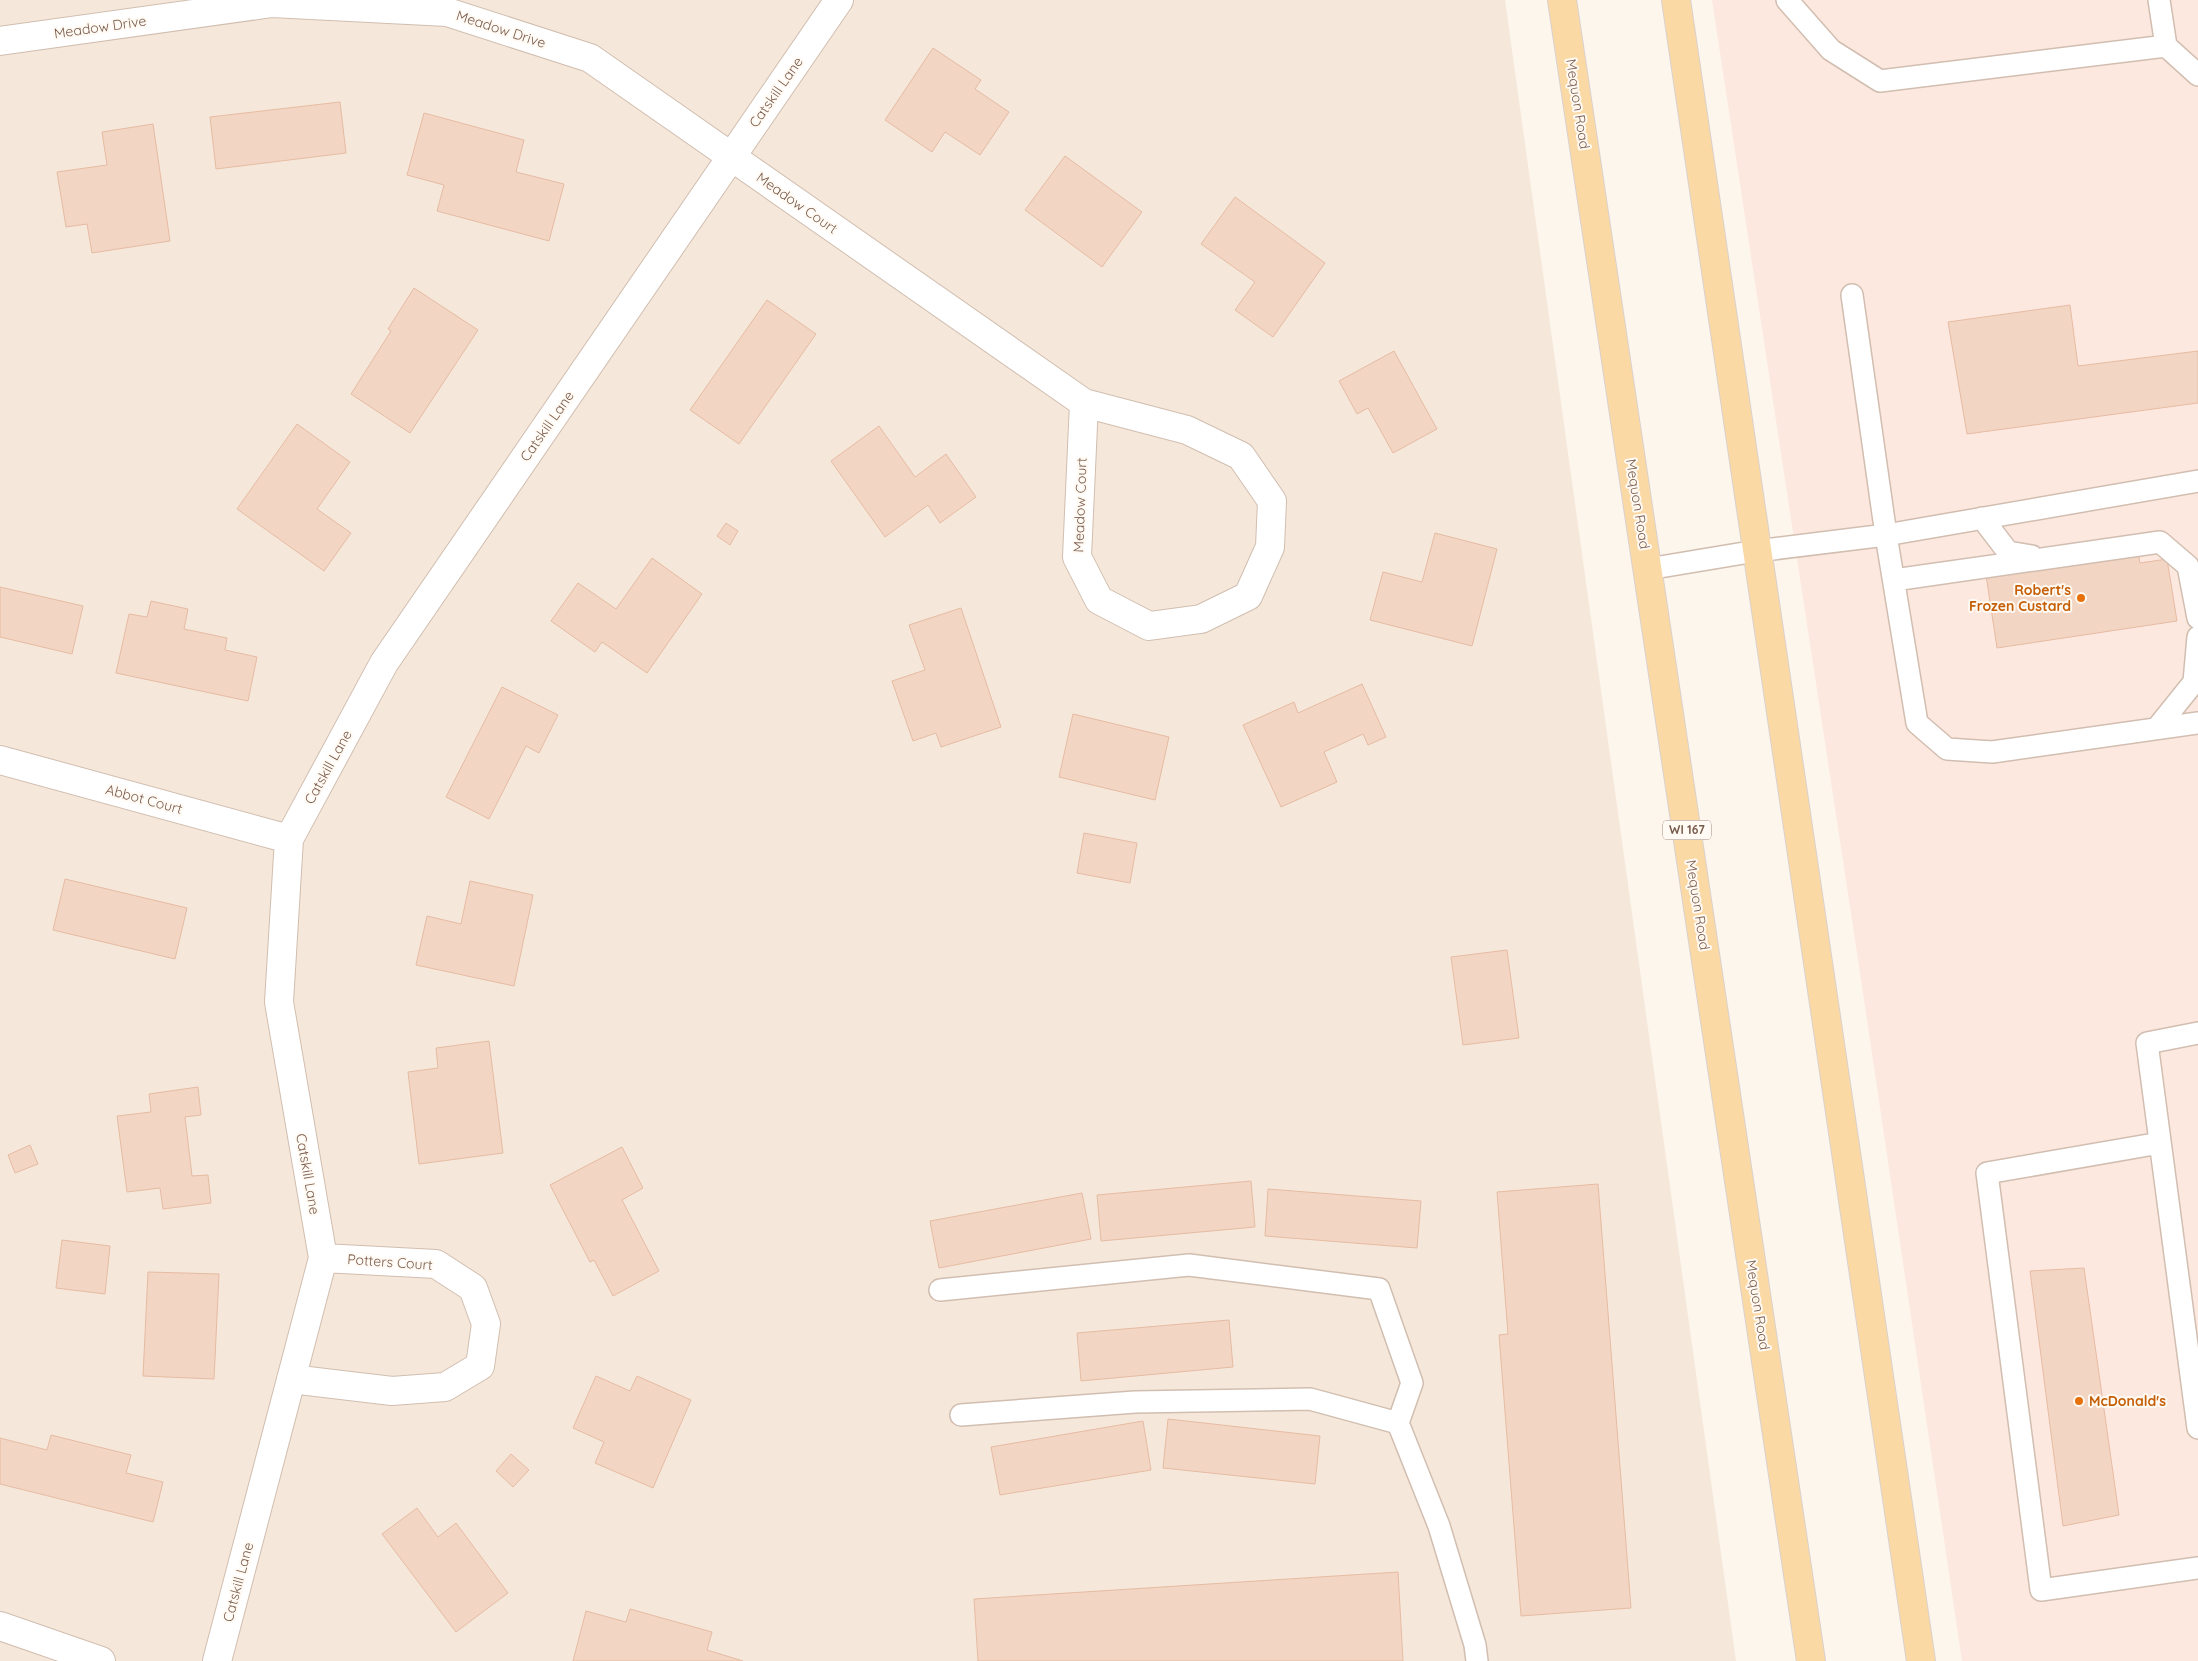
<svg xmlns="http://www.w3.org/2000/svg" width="2198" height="1661" viewBox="0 0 2198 1661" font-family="Quicksand,sans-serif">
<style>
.residential{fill:#f5e8da}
.commercial{fill:#fde8e0}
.building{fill:#f3d5c3;stroke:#e6bba3}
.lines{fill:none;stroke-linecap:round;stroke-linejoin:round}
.lane-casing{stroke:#d1beb0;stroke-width:24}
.street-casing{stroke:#d1beb0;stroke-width:30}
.primary-casing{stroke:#dad1cd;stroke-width:30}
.lane{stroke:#fff;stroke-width:21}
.street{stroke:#fff;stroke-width:28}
.primary{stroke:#fbd9a5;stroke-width:28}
.food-dot{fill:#e8710a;stroke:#fffaf3;stroke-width:2}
.labels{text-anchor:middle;stroke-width:4;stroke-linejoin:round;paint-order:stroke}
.shield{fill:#fffaf3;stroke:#a28b7f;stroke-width:1}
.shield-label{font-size:12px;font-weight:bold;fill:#7a5c4d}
.street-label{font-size:14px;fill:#7a5c4d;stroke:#fffaf3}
.food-label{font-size:14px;font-weight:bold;fill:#c56008;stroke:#fffaf3;text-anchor:end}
</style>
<rect width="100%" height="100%" fill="#fdf6ec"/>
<path class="residential" d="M0,0H1505L1736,1661H0Z"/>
<path class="commercial" d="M1712,0H2198V1661H1962L1859,966Z"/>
<path class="building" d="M933,48L981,80L975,89L1009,112L980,155L945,132L932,152L885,120Z
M340,102L346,153L216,169L210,117Z
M424,113L524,140L516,172L564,184L549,241L437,211L444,185L407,175Z
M153,124L170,241L92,253L87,224L66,227L57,172L107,165L102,132Z
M1065,156L1142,212L1102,267L1025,210Z
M1235,197L1325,263L1273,337L1235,310L1255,282L1201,244Z
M414,288L478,330L410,433L351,394L391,331L388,329Z
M767,300L816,334L739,444L690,410Z
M2070,305L2078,366L2198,351V403L1967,434L1948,322Z
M1394,351L1437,429L1393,453L1368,408L1357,414L1339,381Z
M297,424L350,462L317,509L351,533L324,571L237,509Z
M879,426L915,477L946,454L976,497L940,523L928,505L885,537L831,461Z
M726,523L738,531L730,545L717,536Z
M1435,533L1497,549L1472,646L1370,620L1383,572L1422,582Z
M2138,552L2140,563L2167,559L2177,621L1997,648L1986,575Z
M652,558L702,594L647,673L602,642L595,652L551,621L578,583L616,609Z
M0,587L83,606L72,654L0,637Z
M151,601L188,609L184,629L227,638L225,650L257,657L248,701L116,673L129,614L147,617Z
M961,608L1001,727L941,747L936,733L913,741L892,681L925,670L909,625Z
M1362,684L1386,737L1368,745L1363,734L1324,752L1337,782L1281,807L1243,725L1294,702L1298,713Z
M502,687L558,715L539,753L526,746L489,819L446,797Z
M1073,714L1169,737L1155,800L1059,777Z
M1084,833L1137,843L1130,883L1077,873Z
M65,879L187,908L175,959L53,930Z
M470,881L533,895L514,986L416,965L427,916L461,924Z
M1507,950L1519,1038L1463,1045L1451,957Z
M489,1041L503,1153L419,1164L408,1072L438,1068L436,1048Z
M198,1087L201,1115L185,1117L192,1176L208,1175L211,1203L163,1209L160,1188L127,1192L117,1116L151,1112L149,1094Z
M30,1145L38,1164L15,1173L8,1155Z
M622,1147L643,1188L622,1200L659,1271L613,1296L594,1260L590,1262L550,1185Z
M1251,1181L1255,1227L1101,1241L1097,1195Z
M1598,1184L1631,1608L1521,1616L1499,1335L1508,1334L1497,1192Z
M1268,1189L1421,1201L1417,1248L1265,1236Z
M1082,1193L1091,1239L939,1268L930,1221Z
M62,1240L110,1246L105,1294L56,1288Z
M2084,1268L2119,1515L2063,1526L2030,1271Z
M148,1272L219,1274L214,1379L143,1376Z
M1229,1320L1233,1367L1081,1381L1077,1333Z
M596,1376L630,1391L637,1376L691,1400L653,1488L595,1463L604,1442L573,1428Z
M1168,1419L1320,1436L1315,1484L1163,1468Z
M1143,1421L1151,1470L1000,1495L991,1447Z
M51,1435L131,1455L126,1473L163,1482L153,1522L0,1484V1438L47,1450Z
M511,1454L529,1470L513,1487L496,1471Z
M417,1508L438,1537L456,1523L508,1593L456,1632L382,1534Z
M1398,1572L1403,1661H978L974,1599Z
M630,1609L712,1632L707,1650L743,1661H573L586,1611L626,1622Z"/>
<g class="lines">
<g class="lane-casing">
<path id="lane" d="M1787,0L1831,50L1880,81L2166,46
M2159,0L2166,46L2198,75
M1852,295L1886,535L1917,723L1947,749L1992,752L2198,723
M1982,518L2008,552L2032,556
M1648,569L1756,551L1886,535L2198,481
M1894,580L2160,542L2188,566L2198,618
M2157,728L2194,682L2198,637
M2198,1033L2147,1043L2198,1428
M2160,1143L1987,1173L2041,1590L2198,1568
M940,1290L1189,1265L1379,1289L1412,1383L1398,1423
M961,1415L1135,1402L1310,1399L1398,1423L1439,1526L1475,1645L1477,1661"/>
</g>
<g class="street-casing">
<path id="street" d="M0,41L272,3L447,12L590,58L1084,403L1187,430L1241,456L1272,501L1270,547L1248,596L1201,619L1149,626L1099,600L1077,557L1084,403
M0,760L289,839
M291,1379L392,1391L445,1387L480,1366L486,1324L473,1288L436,1264L323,1258
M0,1626L101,1661
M217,1661L323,1258L279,1002L289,839L384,663L839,0"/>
</g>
<g class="primary-casing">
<path id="primary" d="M1562,0L1811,1661
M1676,0L1921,1661"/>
</g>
<use href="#lane" class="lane"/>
<use href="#street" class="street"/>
<use href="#primary" class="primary"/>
</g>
<g class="food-dot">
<circle cx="2081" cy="598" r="5"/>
<circle cx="2079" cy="1401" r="5"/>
</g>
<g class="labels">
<rect class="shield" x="1663" y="820.5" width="48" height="19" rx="4"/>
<g class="shield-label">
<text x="1687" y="834">WI 167</text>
</g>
<g class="street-label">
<text transform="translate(100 27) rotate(-8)" y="5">Meadow Drive</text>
<text transform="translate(501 29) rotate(18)" y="5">Meadow Drive</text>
<text transform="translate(776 92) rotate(-55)" y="5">Catskill Lane</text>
<text transform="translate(1578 104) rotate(81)" y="5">Mequon Road</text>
<text transform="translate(797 203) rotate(35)" y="5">Meadow Court</text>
<text transform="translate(547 426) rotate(-55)" y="5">Catskill Lane</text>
<text transform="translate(1638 504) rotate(81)" y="5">Mequon Road</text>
<text transform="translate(1080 505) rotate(-88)" y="5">Meadow Court</text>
<text transform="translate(328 767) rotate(-61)" y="5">Catskill Lane</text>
<text transform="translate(144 799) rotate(15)" y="5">Abbot Court</text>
<text transform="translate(1698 905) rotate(81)" y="5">Mequon Road</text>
<text transform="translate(308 1174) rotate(80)" y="5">Catskill Lane</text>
<text transform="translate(390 1262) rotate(4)" y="5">Potters Court</text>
<text transform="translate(1758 1305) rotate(81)" y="5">Mequon Road</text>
<text transform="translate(238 1582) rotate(-75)" y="5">Catskill Lane</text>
</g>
<g class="food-label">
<text x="2071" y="595">Robert's<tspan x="2071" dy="16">Frozen Custard</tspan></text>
<text x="2089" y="1406" text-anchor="start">McDonald's</text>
</g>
</g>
</svg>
